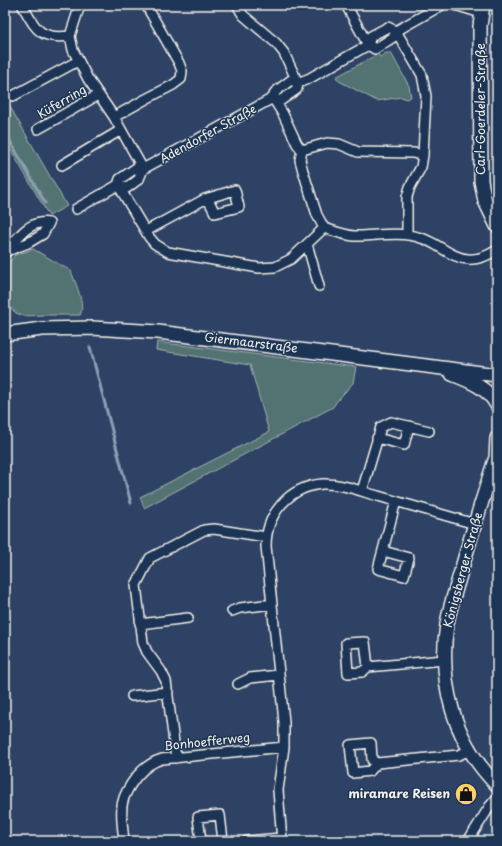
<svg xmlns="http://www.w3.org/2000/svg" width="502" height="846" viewBox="0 0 502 846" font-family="'Playpen Sans',sans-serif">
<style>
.green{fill:#527373;stroke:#a3b2ae}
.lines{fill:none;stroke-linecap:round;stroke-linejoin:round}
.stream{stroke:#8b9fb1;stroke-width:3}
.street-casing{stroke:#f4f1e8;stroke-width:12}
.secondary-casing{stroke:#f4f1e8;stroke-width:16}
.street{stroke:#1d3557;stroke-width:9}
.secondary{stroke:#1d3557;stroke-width:13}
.labels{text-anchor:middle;stroke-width:3;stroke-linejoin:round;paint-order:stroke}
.street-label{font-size:12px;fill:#f4f1e8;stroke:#1d3557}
.poi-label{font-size:12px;font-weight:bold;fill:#f4f1e8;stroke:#1d3557;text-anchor:end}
</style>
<rect width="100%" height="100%" fill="#2e4266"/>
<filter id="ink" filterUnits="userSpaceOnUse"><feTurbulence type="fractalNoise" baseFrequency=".025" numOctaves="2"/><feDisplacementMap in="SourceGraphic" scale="8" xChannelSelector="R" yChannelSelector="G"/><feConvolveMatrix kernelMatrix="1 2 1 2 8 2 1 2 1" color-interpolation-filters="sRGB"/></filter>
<g filter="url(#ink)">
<path class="green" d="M386,53H391L409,86L411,97L407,99L401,97L377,101L339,81L336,77L378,54L380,57Z
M5,98L67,206L49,216L5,140Z
M33,249L71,271C75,282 86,305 80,315H44L24,316L16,313L6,304L5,268L15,255Z
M157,342L356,367L353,383L337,401L333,407L144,508L140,497L269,432L250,365L156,350Z"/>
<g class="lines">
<path class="stream" d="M5,132L45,203
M90,347L131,503"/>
<g class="street-casing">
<path id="street" d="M22,5C36,29 39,40 70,36
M80,5L70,36L73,50L88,79L114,117L143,169
M237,5L243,15L276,43L284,53L298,83
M346,5L368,45
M455,5L481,13
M396,31L422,75L426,96L423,155L421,167L410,187L407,197V235
M368,45L375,49L395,36L396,31L442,5
M13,96L78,61
M273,98L283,114L297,144L302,150L300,160L303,171L317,215L324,228
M273,98L280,101L297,89L298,83
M114,117L146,99L173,85L181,79L182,71L179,63L146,5
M38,129L98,95
M302,150L327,143L339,144L358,152L413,153L423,155
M62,165L121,130
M118,185L149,237L155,244L168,252L259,268L275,267L291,259L324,228
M118,185L127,188L139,179L143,169
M76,209L118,185L120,179L136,168L143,169L273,98L275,92L291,80L298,83L310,78L368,45L371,36L388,27L396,31
M324,228C334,231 343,235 354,236C376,236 400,231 421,238C438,243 451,258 468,259C478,260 489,255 497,250
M146,231L205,199L235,190L239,207L215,213L210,203L205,199
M307,244L319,286
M5,253L7,251C17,238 30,219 49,223L43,234L28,243L7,251
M377,438L404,445L409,426
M362,491L381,427L391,422L429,431
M383,551L409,558L404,576L378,569L396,501
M232,611L240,608L272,604
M140,624L188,618
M368,667L365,642L346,643L348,673L362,672L368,667L444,660
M238,684L250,678L279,675
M132,696L168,692
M176,758L166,681L161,671L147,652L143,643L136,585L150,558L204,530L214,529L266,537
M377,763L372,760L371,743L350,745L353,773L370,771L377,763L459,755L470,750
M124,841C121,811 117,801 137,776C144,768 151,762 162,759L284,747
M201,841L198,817L220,815L223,841
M247,841L281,838
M282,841L278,790L284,747V722L266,546C266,514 289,487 322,484C340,483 360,491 378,496C410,505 443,515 475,524
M468,841L490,806L497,798"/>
</g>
<g class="secondary-casing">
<path id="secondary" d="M483,5L480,26L481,181L485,201L497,226
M5,334L42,329L92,328L158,332L497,375
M452,374C470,381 487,387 497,405
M497,455C491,470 487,486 482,501C475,524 468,546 462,568C457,586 450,605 447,624C438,683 454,742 497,785
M496,458L497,438"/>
</g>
<use href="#street" class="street"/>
<use href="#secondary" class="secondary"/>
</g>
</g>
<defs>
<g id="shop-disc" transform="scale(1.15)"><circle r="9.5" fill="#ffd166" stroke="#1d3557"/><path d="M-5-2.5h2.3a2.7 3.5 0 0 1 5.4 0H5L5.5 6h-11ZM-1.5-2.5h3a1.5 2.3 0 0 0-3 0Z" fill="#111"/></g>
</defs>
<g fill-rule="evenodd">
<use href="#shop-disc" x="466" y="794"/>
</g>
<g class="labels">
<g class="street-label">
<text transform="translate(62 102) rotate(-30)" y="4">Küferring</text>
<text transform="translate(481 109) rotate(-90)" y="4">Carl-Goerdeler-Straße</text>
<text transform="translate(208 134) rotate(-29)" y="4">Adendorfer Straße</text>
<text transform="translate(251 343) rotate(7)" y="4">Giermaarstraße</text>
<text transform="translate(463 570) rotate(-75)" y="4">Königsberger Straße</text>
<text transform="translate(207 742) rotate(-6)" y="4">Bonhoefferweg</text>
</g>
<g class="poi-label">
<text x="450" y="798">miramare Reisen</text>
</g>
</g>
<rect width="502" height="846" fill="none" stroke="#1d3557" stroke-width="20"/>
<rect x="10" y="10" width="482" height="826" fill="none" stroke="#f4f1e8" stroke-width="1.5" filter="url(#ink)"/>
</svg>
